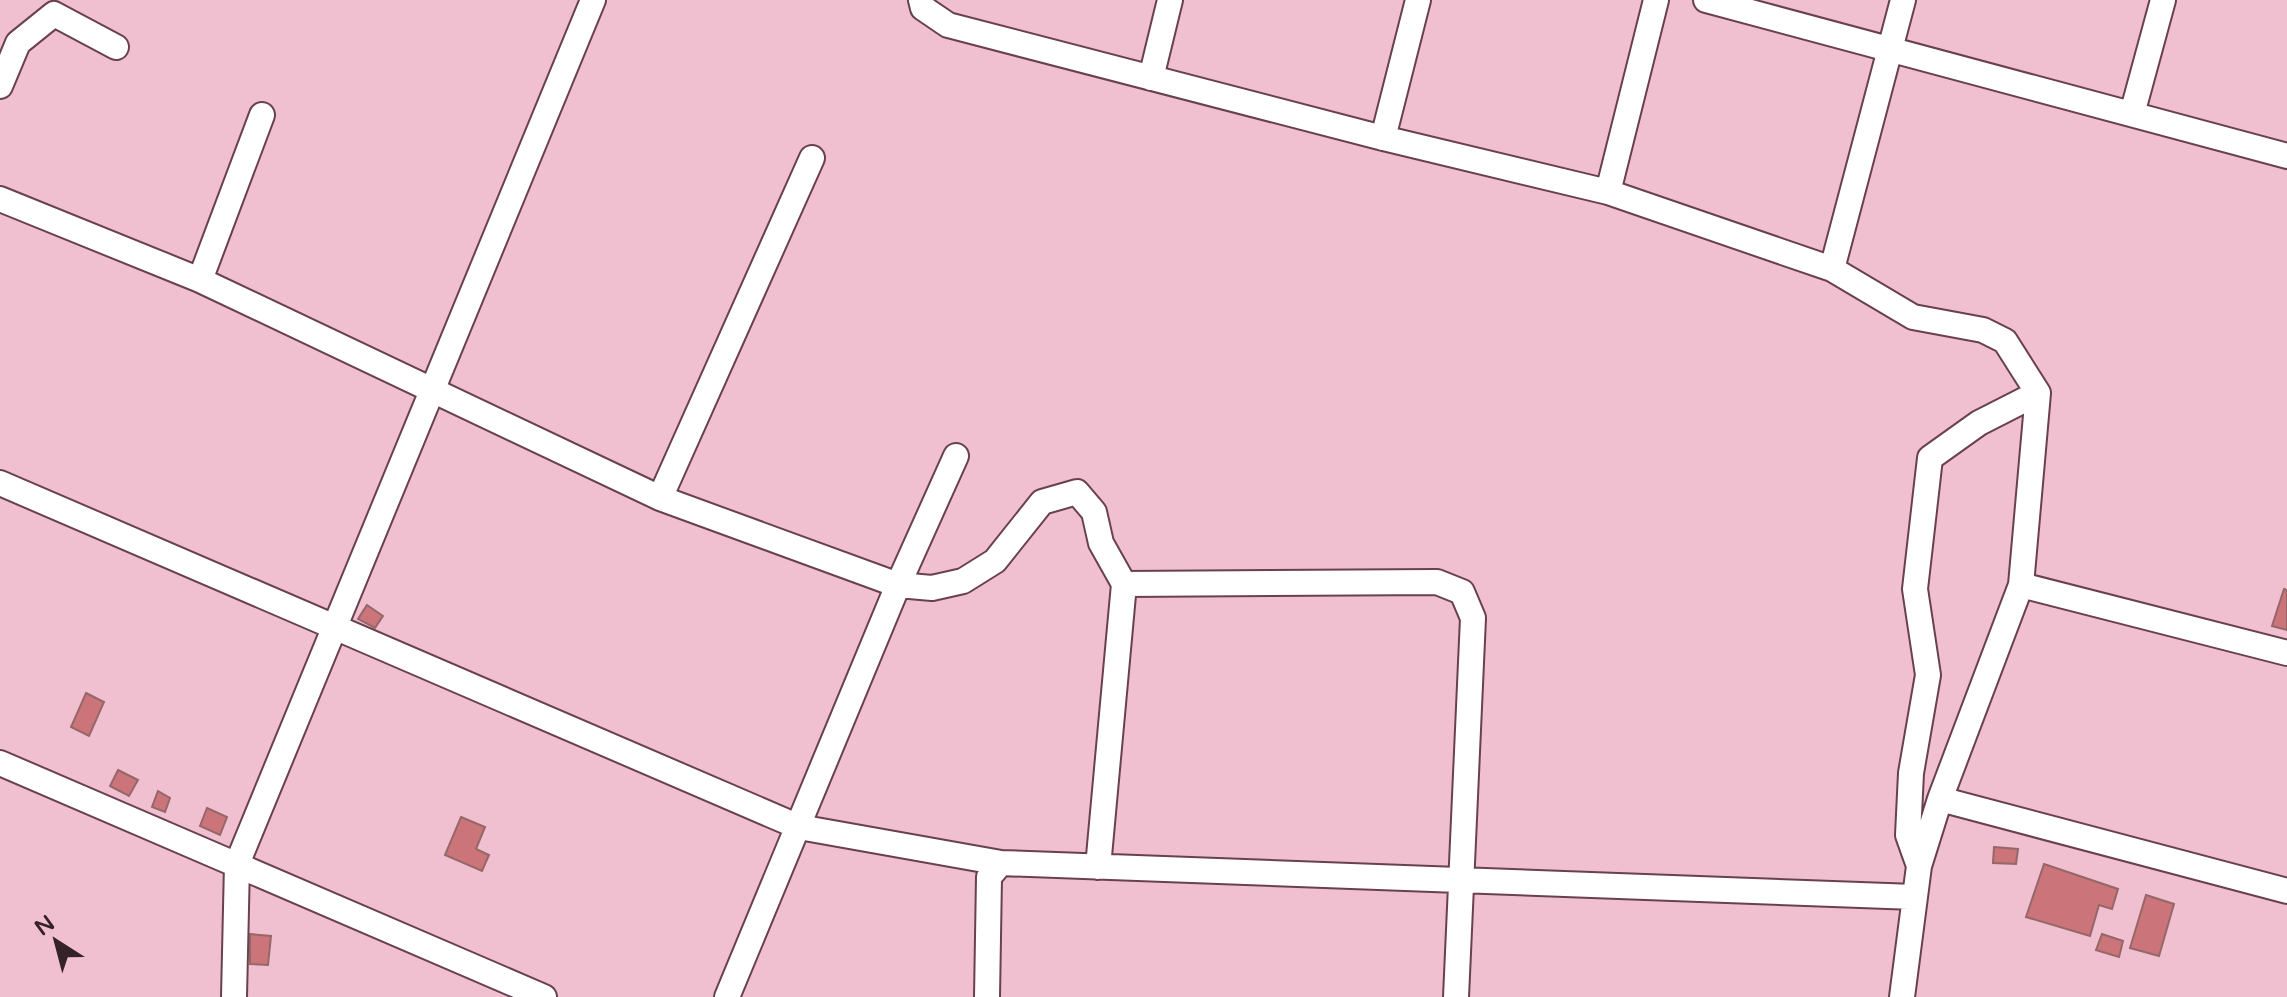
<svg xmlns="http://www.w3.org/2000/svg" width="2287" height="997" viewBox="0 0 2287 997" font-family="'Varela Round',sans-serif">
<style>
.building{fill:#cb747a;stroke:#966769;stroke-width:2}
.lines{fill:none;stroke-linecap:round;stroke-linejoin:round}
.minor-casing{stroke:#694050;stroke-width:28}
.minor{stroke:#fff;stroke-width:24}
</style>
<rect width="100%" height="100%" fill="#f0bfd0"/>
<path class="building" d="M2284,589L2287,590V630L2272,626Z
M367,605L383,616L375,628L358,619Z
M86,693L104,702L89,736L71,727Z
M118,770L138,780L129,796L110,786Z
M158,791L170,798L165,812L152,807Z
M207,808L227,817L220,835L200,826Z
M461,817L485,827L476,849L489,855L482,871L445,855Z
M1994,847L2018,849L2016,864L1993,863Z
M2044,864L2118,889L2112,909L2099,905L2090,936L2026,917Z
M2146,895L2174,904L2159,956L2130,948Z
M250,934L271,936L268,965L250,964Z
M2102,934L2123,941L2119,957L2096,950Z"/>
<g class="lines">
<g class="minor-casing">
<path id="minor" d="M921,0L923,8L948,25L1383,138L1608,192L1832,269L1913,317L1983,330L2005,341L2038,393L2021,585L1940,799L1919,866L1902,997
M1706,0L2287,156
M1151,78L1170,0
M0,86L18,43L54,14L116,47
M2132,114L2163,0
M1383,138L1418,0
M1608,192L1656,0
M0,199L200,280L660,498L898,585L932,588L963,581L995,561L1042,502L1077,492L1094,512L1101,543L1124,584L1437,582L1462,592L1473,618L1456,997
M1832,269L1903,0
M200,280L262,115
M0,483L799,827L1001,863L1915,897
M660,498L812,158
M2021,585L2287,653
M0,763L544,997
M1940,799L2287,891
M1919,866L1908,835L1911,773L1928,675L1915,589L1930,458L1979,423L2038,393
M1098,867L1124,584
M234,997L237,864L593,0
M727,997L898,585L956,456
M987,997L989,877L1001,863"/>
</g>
<use href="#minor" class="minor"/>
</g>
<g transform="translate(56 941) rotate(324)" stroke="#f0bfd0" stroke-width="6" paint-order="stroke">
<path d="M0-6L14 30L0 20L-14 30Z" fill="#342228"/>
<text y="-12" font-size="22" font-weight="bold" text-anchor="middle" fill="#342228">N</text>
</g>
</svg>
